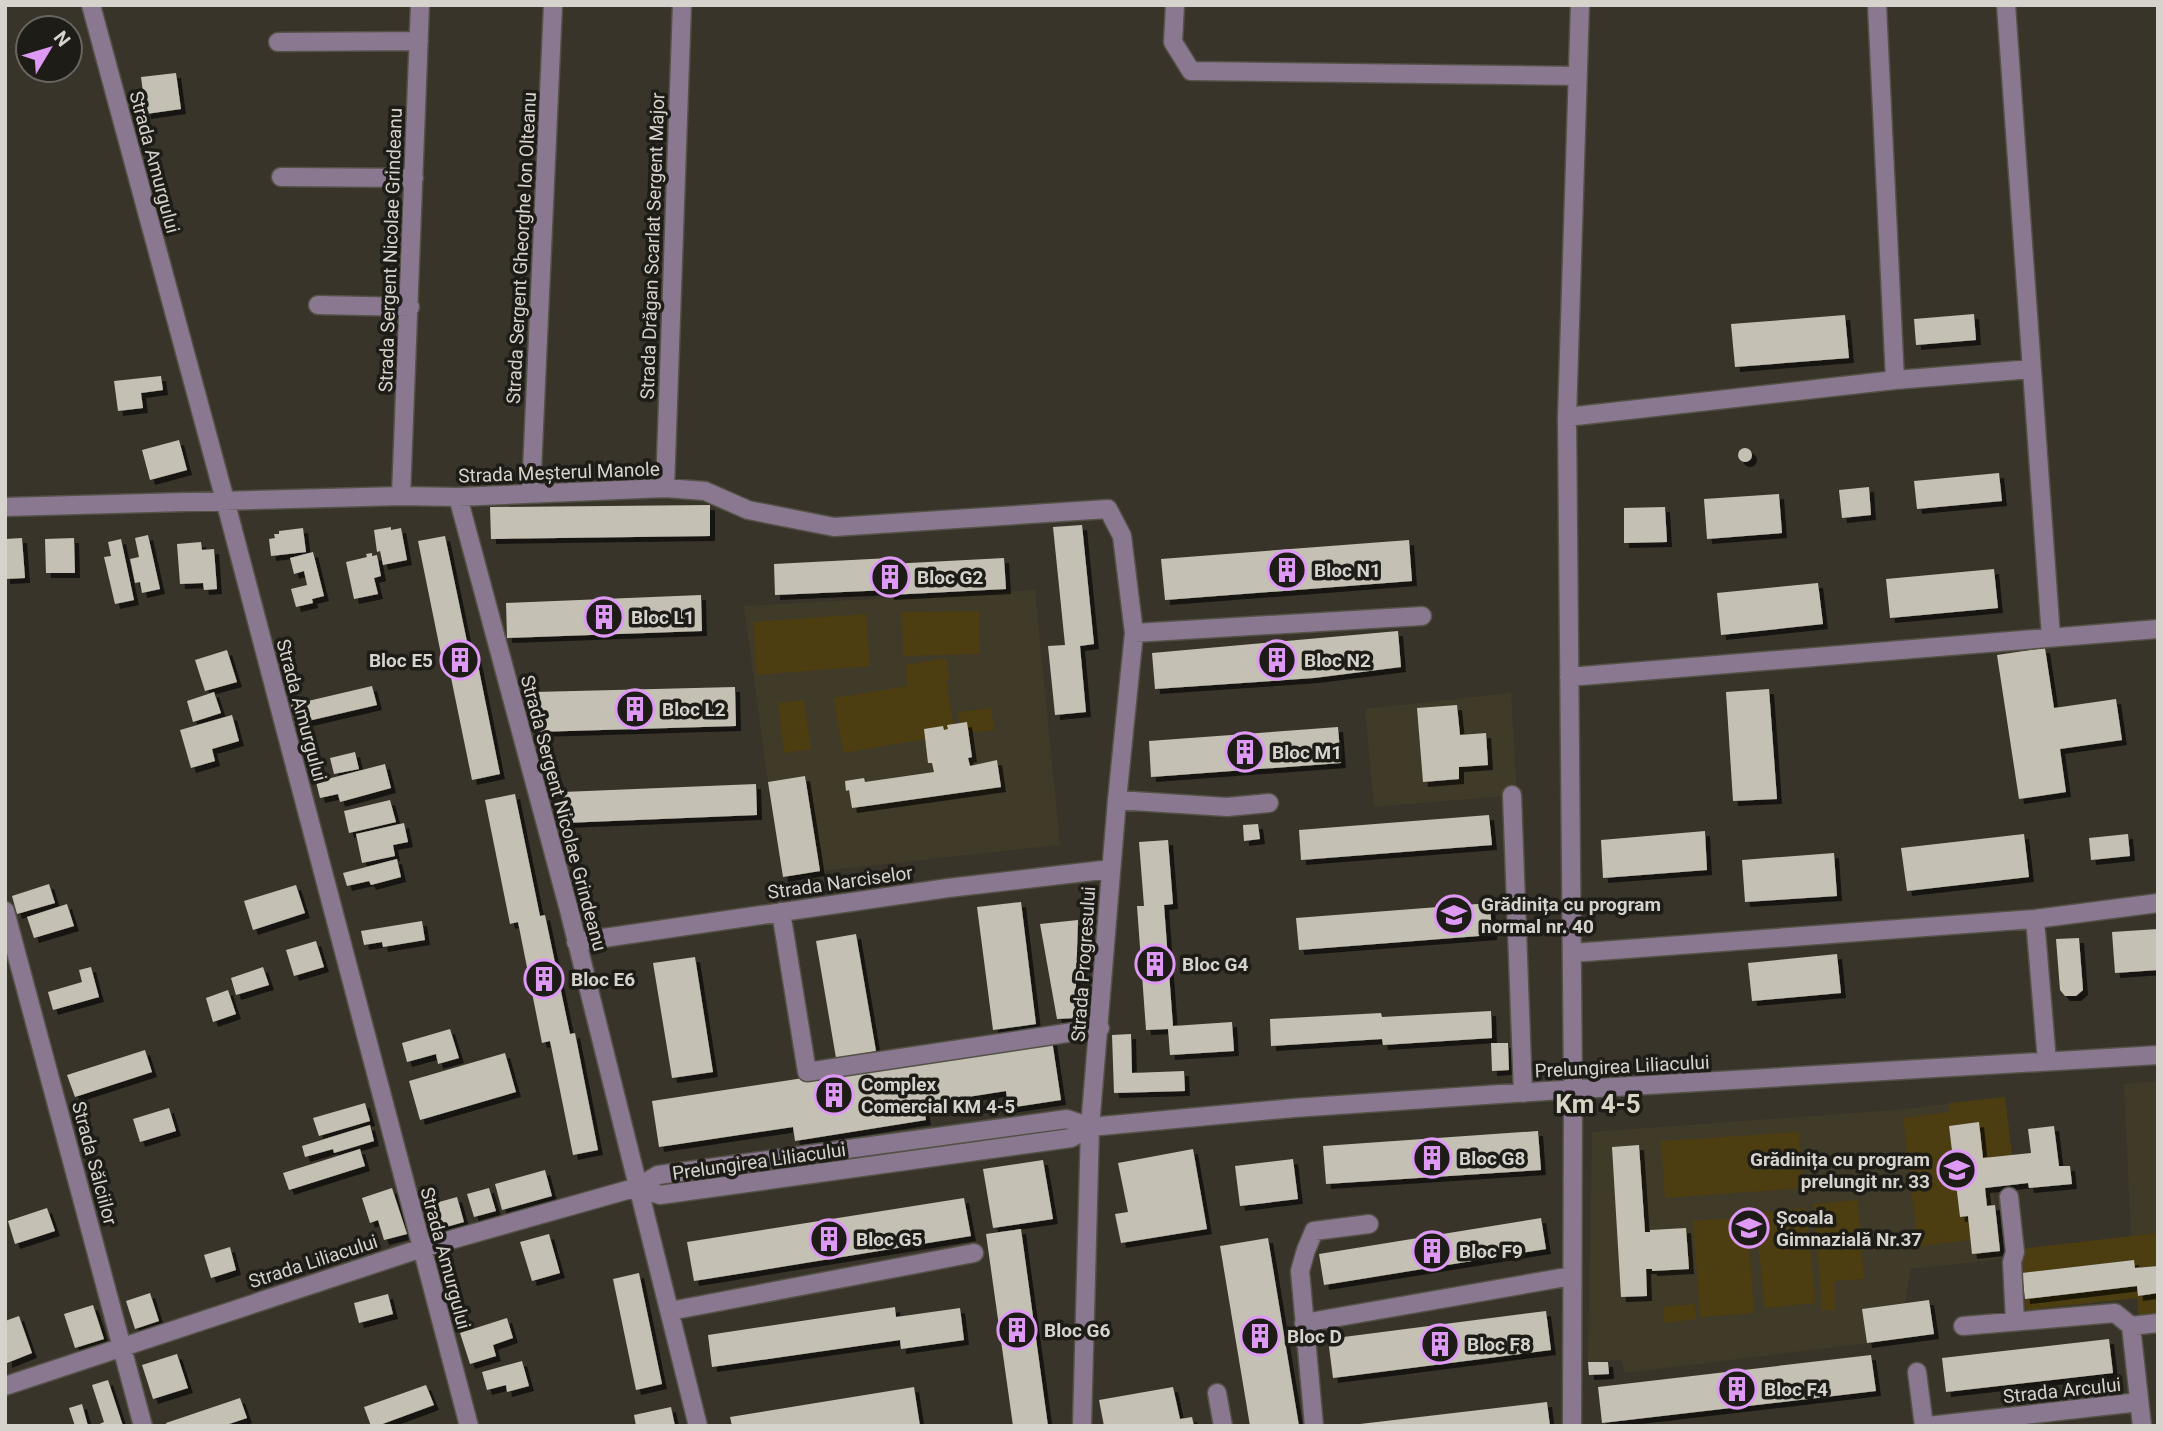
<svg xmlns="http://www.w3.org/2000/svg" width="2163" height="1431" viewBox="0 0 2163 1431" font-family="Roboto,sans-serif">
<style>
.built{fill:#403a29}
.green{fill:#4c3e11}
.building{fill:#c4c0b3;filter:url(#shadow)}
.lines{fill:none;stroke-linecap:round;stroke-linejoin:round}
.minor-casing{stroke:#545147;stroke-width:21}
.minor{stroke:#89788f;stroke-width:18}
.labels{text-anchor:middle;stroke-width:7;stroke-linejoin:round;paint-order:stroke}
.street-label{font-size:19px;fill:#d6d3cd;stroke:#1e1c17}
.poi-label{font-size:19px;font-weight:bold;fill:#d6d3cd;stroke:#1e1c17;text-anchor:start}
.district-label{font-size:26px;font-weight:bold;fill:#d8d4c6;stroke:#1e1c17}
</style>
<defs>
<filter id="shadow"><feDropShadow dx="5" dy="5" stdDeviation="0" flood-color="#0009"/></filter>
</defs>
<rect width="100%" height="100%" fill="#38342a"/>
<path class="built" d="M1035,590L1060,845L820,871L805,776L768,782L744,606Z
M1511,693L1517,795L1374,807L1365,709Z
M2158,1081V1233L2131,1236L2124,1084Z
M2005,1097L2015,1184L1993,1187L2001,1259L1911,1269L1905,1303L1862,1309L1867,1343L1625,1373L1621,1360L1588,1362L1592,1132L1895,1110Z"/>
<path class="green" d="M979,611L980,654L903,656L902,612Z
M866,614L870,666L757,675L753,622Z
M946,658L950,679L946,680L955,734L843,753L834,698L907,686L905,665Z
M804,700L811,749L784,753L778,703Z
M991,708L994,730L960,734L958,712Z
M2005,1097L2012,1155L1983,1158L1979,1122L1949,1126L1960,1217L1968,1216L1971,1240L1918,1246L1903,1118L1950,1112V1103Z
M1799,1132L1803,1188L1665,1198L1661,1141Z
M1857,1200L1864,1279L1834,1281L1835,1310H1822L1814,1204Z
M1806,1208L1816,1303L1765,1308L1755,1213Z
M1747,1217L1754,1313L1700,1317L1693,1221Z
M2158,1233V1266L2135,1268L2133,1260L2022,1273L2019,1249Z
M2137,1286L2139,1296L2158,1293V1315L2139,1317L2137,1298L2026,1310L2025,1299Z
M1695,1304L1696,1319L1664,1323L1663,1307Z"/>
<path class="building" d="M176,73L181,109L146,114L141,77Z
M1974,314L1976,340L1916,345L1914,319Z
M1845,315L1849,358L1735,367L1731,324Z
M161,376L163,390L141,393L143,408L118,411L114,381Z
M179,440L187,470L150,480L142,450Z
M1738 455a7 7 0 1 1 14 0a7 7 0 1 1-14 0Z
M1999,473L2002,501L1917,509L1914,481Z
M1869,487L1871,515L1842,518L1839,490Z
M1779,494L1782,533L1707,539L1704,499Z
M710,505V536L491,539L490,507Z
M1665,507L1667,542L1624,543V508Z
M1082,525L1094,644L1080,646L1086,712L1055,715L1048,646L1065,645L1053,527Z
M391,527V530L401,528L407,560L383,565L380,551L377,552L374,530Z
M303,528L306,552L271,556L269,539L275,538L274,534H279V531Z
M148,535L160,589L142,593L140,582L135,583L130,559L139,557L135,538Z
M445,536L470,656L476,655L500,774L472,780L448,663L443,664L418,541Z
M22,538L25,578L5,579V539Z
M74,538L75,573H46L45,539Z
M121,539L134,600L115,604L104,557L111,556L108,542Z
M1409,540L1412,581L1165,600L1161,559Z
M201,542L202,550L214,549L217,589L204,590L203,583L180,584L177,544Z
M313,552L324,596L312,599L313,603L296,607L291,589L307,585L304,571L294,574L290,558Z
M372,553V556L377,555L381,576L374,578L378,594L354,599L346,562L367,557L366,554Z
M890,558V564L1004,558L1006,589L889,595V590L775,595L774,564Z
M1994,569L1998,608L1890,618L1886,579Z
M1818,583L1823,624L1721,635L1717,593Z
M701,595L702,631L507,638L506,603Z
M1398,631L1401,667L1314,678L1155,689L1152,653Z
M2045,648L2054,708L2116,699L2122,740L2060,749L2066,792L2019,799L1997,655Z
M227,650L237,682L205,691L195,660Z
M372,686L377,705L295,724L291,705Z
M735,687L736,726L535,732L534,692Z
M1769,689L1777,799L1733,801L1726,692Z
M214,692L221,713L193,722L187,701Z
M1457,705L1460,735L1486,733L1488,765L1459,767V779L1423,782L1417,708Z
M232,715L239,741L212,749L215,761L191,768L180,730Z
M967,722L972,757L968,758L970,766L997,760L1001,787L852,808L849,790L846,791L845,781L864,778L865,782L934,772L932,763H928L924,729L943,726L944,730L948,729L947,725Z
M1338,727L1341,763L1151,777L1149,741Z
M355,752L359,769L334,774L330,758Z
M385,764L391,788L340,802L338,794L320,798L316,782Z
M805,776L820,871L783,877L768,782Z
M756,784L757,815L564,823L563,792Z
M515,794L540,916L545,915L570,1034L575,1033L598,1150L573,1155L550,1041L542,1043L518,922L510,924L485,800Z
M390,800L396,822L349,833L344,811Z
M1489,815L1492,845L1301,860L1299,830Z
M404,823L408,842L393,845L395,856L362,863L356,834Z
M1258,824L1260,839L1244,841L1243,825Z
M1705,831L1707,870L1603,878L1601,840Z
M2024,834L2029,877L1907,891L1901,848Z
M2128,834L2130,856L2091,860L2089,838Z
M1168,840L1173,904L1164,905L1173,1026L1232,1022L1234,1051L1170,1055L1168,1029L1146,1030L1137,906H1144L1139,842Z
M1834,853L1837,896L1745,902L1742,860Z
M397,859L401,877L371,885L369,881L347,886L343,873Z
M49,884L55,903L17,914L12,896Z
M296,885L305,913L253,930L244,901Z
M1021,902L1036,1024L993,1030L977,907Z
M1490,903L1492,935L1299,950L1296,918Z
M67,904L74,926L34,938L27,917Z
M1078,920L1075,1018L1057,1019L1040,924Z
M422,921L425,940L383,947L382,942L364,945L361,931Z
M2158,929V970L2115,973L2112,932Z
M856,934L876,1051L836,1058L816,941Z
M2079,938L2083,990L2076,996H2065L2060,990L2056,939Z
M316,941L324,967L294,976L286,950Z
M1837,954L1841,993L1752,1001L1748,963Z
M695,957L713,1072L672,1078L653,963Z
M91,967L99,997L53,1010L48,992L82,982L79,970Z
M263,967L269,985L236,995L231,978Z
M228,990L236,1014L213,1022L206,998Z
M1491,1011L1492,1038L1383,1045L1382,1039L1271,1046L1270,1019L1381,1013L1382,1017Z
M450,1029L459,1058L438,1064L436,1054L407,1062L402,1043Z
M1131,1034L1132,1073L1184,1071L1185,1091L1114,1093L1112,1035Z
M1052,1040L1061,1100L1008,1108L1006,1091L923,1104L926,1120L795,1141L793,1127L659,1147L652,1101Z
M1491,1043H1508L1509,1070L1492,1071Z
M145,1050L152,1072L75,1097L67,1075Z
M505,1053L516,1092L420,1120L409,1081Z
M365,1103L370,1121L319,1136L313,1118Z
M169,1108L176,1131L140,1142L133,1119Z
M1979,1122L1983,1158L2031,1153L2028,1129L2054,1126L2059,1166H2070L2072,1184L2029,1188L2028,1183L1985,1188L1987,1206L1995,1205L2000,1251L1972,1254L1968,1216L1960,1217L1949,1126Z
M370,1125L374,1141L334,1153L333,1149L305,1157L302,1146Z
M1538,1131L1541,1170L1326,1184L1323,1146Z
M1639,1145L1645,1232H1650V1230L1686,1228L1689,1269L1652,1271V1269H1646L1647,1296L1621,1297L1612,1147Z
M360,1149L365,1166L289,1190L283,1173Z
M1193,1149L1207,1229L1121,1243L1115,1214L1128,1212L1118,1163Z
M1293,1159L1298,1199L1240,1206L1235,1166Z
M1043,1160L1053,1219L993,1228L983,1169Z
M545,1170L552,1196L502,1210L495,1184Z
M392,1188L407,1234L384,1240L378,1220L370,1223L362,1198Z
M489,1188L496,1211L474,1217L467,1194Z
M457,1197L464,1222L439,1229L432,1204Z
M964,1198L971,1236L694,1281L687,1242Z
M47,1208L55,1231L15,1244L8,1221Z
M1541,1218L1546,1249L1324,1285L1319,1254Z
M1021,1229L1048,1426H1013L986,1234Z
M549,1234L560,1273L532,1281L520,1242Z
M1268,1238L1299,1426H1250L1220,1246Z
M230,1247L236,1270L211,1278L204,1255Z
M2134,1260L2135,1268L2158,1266V1293L2138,1296L2137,1286L2025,1299L2022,1273Z
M639,1273L662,1384L636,1390L613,1279Z
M150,1293L159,1321L135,1329L126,1301Z
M388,1294L393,1314L359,1323L354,1303Z
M1929,1300L1934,1334L1867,1343L1862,1309Z
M93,1305L104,1339L75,1348L64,1314Z
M895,1307L896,1317L960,1308L964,1340L901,1349L900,1340L712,1367L708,1335Z
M1546,1311L1551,1350L1333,1378L1328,1339Z
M19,1316L32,1353L7,1363L5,1321Z
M507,1318L513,1338L493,1345L496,1356L470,1364L460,1333Z
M2109,1339L2113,1373L1946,1392L1942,1358Z
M177,1354L188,1388L153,1399L142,1365Z
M1871,1355L1876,1391L1602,1423L1598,1387Z
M522,1361L529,1386L507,1392L506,1385L487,1390L482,1372Z
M1588,1362H1608L1609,1374L1589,1375Z
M108,1380L123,1426H95L104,1422L92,1385Z
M426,1385L434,1405L377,1426H371L364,1407Z
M914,1387L920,1426H732L730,1417Z
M1173,1387L1180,1419L1192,1417L1194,1426H1104L1099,1400Z
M240,1398L247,1418L223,1426H167L166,1423Z
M1547,1402L1550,1426H1360V1424Z
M82,1404L88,1426H75L69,1408Z
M671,1407L675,1426H636L634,1415Z"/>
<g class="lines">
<g class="minor-casing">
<path id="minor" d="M91,5L225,500L469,1426
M1175,5L1173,42L1191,71L1577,76
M1877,5L1895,380
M2006,5L2051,637
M278,42L419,41
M281,177L414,178
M318,305L410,307
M1567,417L1895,380L2032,369
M665,488L682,5
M531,493L553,5
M401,496L420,5
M458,497L569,910L698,1426
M5,507L401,496L458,497L665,488L705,491L748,510L834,527L1108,509L1122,536L1134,633L1117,800L1090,1127L1082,1426
M1134,633L1422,616
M1569,677L2158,629
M1512,795L1523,1093
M1117,800L1227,807L1269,803
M5,911L143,1426
M781,912L807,1072L1100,1028
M2035,919L2047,1061
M576,942L948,888L1111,869
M1572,953L2035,919L2158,903
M638,1187L660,1195L1071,1138L1090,1127
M2009,1197L2015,1252L2012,1262L2015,1321
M670,1311L974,1253
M1304,1323L1572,1276
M1963,1326L2115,1313L2131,1326
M1917,1372L1924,1426
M5,1386L422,1248L638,1187L658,1175L1067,1119L1090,1127L1294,1108L1546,1091L2158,1055
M1217,1393L1223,1426
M1314,1426L1300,1271L1306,1250L1314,1231L1369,1224
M1572,1426L1573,1090L1567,417L1580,5
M1928,1426L2139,1402
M2142,1426L2131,1326L2158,1323"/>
</g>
<use href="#minor" class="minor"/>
</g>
<defs>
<g id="building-ring" transform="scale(2.0125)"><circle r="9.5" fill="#1e1c17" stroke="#dd99f4" stroke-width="1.5"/><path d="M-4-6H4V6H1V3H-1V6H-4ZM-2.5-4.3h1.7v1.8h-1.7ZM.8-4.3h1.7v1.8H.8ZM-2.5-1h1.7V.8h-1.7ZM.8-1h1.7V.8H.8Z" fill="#dd99f4"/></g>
<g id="school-ring" transform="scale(2.0125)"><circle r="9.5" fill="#1e1c17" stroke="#dd99f4" stroke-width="1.5"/><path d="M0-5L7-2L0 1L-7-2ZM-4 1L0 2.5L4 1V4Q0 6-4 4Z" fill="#dd99f4"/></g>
</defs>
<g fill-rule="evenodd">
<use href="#building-ring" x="1287" y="570"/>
<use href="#building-ring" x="890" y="577"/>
<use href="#building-ring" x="604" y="617"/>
<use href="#building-ring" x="460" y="660"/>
<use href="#building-ring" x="1277" y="660"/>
<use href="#building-ring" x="635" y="709"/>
<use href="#building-ring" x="1245" y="752"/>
<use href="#school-ring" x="1454" y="915"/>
<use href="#building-ring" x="1155" y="964"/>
<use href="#building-ring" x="544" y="979"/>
<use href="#building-ring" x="834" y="1095"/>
<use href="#building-ring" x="1432" y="1158"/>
<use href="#school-ring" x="1957" y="1170"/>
<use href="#school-ring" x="1749" y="1228"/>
<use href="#building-ring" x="829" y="1239"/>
<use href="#building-ring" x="1432" y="1251"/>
<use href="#building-ring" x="1017" y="1330"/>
<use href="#building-ring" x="1260" y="1336"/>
<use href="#building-ring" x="1440" y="1344"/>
<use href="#building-ring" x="1737" y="1389"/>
</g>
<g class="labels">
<g class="street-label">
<text transform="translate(155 162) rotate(75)" y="7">Strada Amurgului</text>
<text transform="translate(652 246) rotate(-88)" y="7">Strada Drăgan Scarlat Sergent Major</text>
<text transform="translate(521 248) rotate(-87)" y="7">Strada Sergent Gheorghe Ion Olteanu</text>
<text transform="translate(390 250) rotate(-88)" y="7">Strada Sergent Nicolae Grindeanu</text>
<text transform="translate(559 472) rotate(-2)" y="7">Strada Meșterul Manole</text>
<text transform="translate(302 710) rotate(75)" y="7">Strada Amurgului</text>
<text transform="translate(564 813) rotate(75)" y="7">Strada Sergent Nicolae Grindeanu</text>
<text transform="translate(840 882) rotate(-8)" y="7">Strada Narciselor</text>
<text transform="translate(1083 964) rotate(-86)" y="7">Strada Progresului</text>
<text transform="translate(1622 1066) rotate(-3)" y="7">Prelungirea Liliacului</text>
<text transform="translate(759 1161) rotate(-8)" y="7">Prelungirea Liliacului</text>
<text transform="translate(95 1163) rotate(75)" y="7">Strada Sălciilor</text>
<text transform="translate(446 1258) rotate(75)" y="7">Strada Amurgului</text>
<text transform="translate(313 1261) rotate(-18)" y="7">Strada Liliacului</text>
<text transform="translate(2062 1390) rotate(-6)" y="7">Strada Arcului</text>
</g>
<g class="poi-label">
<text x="1314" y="577">Bloc N1</text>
<text x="917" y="584">Bloc G2</text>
<text x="631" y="624">Bloc L1</text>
<text x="433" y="667" text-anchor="end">Bloc E5</text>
<text x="1304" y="667">Bloc N2</text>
<text x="662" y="716">Bloc L2</text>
<text x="1272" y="759">Bloc M1</text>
<text x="1481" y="911">Grădinița cu program<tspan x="1481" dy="22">normal nr. 40</tspan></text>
<text x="1182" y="971">Bloc G4</text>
<text x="571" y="986">Bloc E6</text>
<text x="861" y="1091">Complex<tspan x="861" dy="22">Comercial KM 4-5</tspan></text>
<text x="1459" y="1165">Bloc G8</text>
<text x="1930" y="1166" text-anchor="end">Grădinița cu program<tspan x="1930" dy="22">prelungit nr. 33</tspan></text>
<text x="1776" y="1224">Școala<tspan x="1776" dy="22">Gimnazială Nr.37</tspan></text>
<text x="856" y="1246">Bloc G5</text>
<text x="1459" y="1258">Bloc F9</text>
<text x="1044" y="1337">Bloc G6</text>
<text x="1287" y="1343">Bloc D</text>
<text x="1467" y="1351">Bloc F8</text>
<text x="1764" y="1396">Bloc F4</text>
</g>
<g class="district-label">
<text x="1598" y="1113">Km 4-5</text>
</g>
</g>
<rect width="2163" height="1431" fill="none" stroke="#d6d3cd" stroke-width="14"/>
<g transform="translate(49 49) rotate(52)"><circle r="33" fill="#1e1c17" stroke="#686560" stroke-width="2"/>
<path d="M0-5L12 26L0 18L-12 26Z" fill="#dd99f4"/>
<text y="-10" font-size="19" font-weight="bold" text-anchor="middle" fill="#d6d3cd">N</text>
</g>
</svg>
